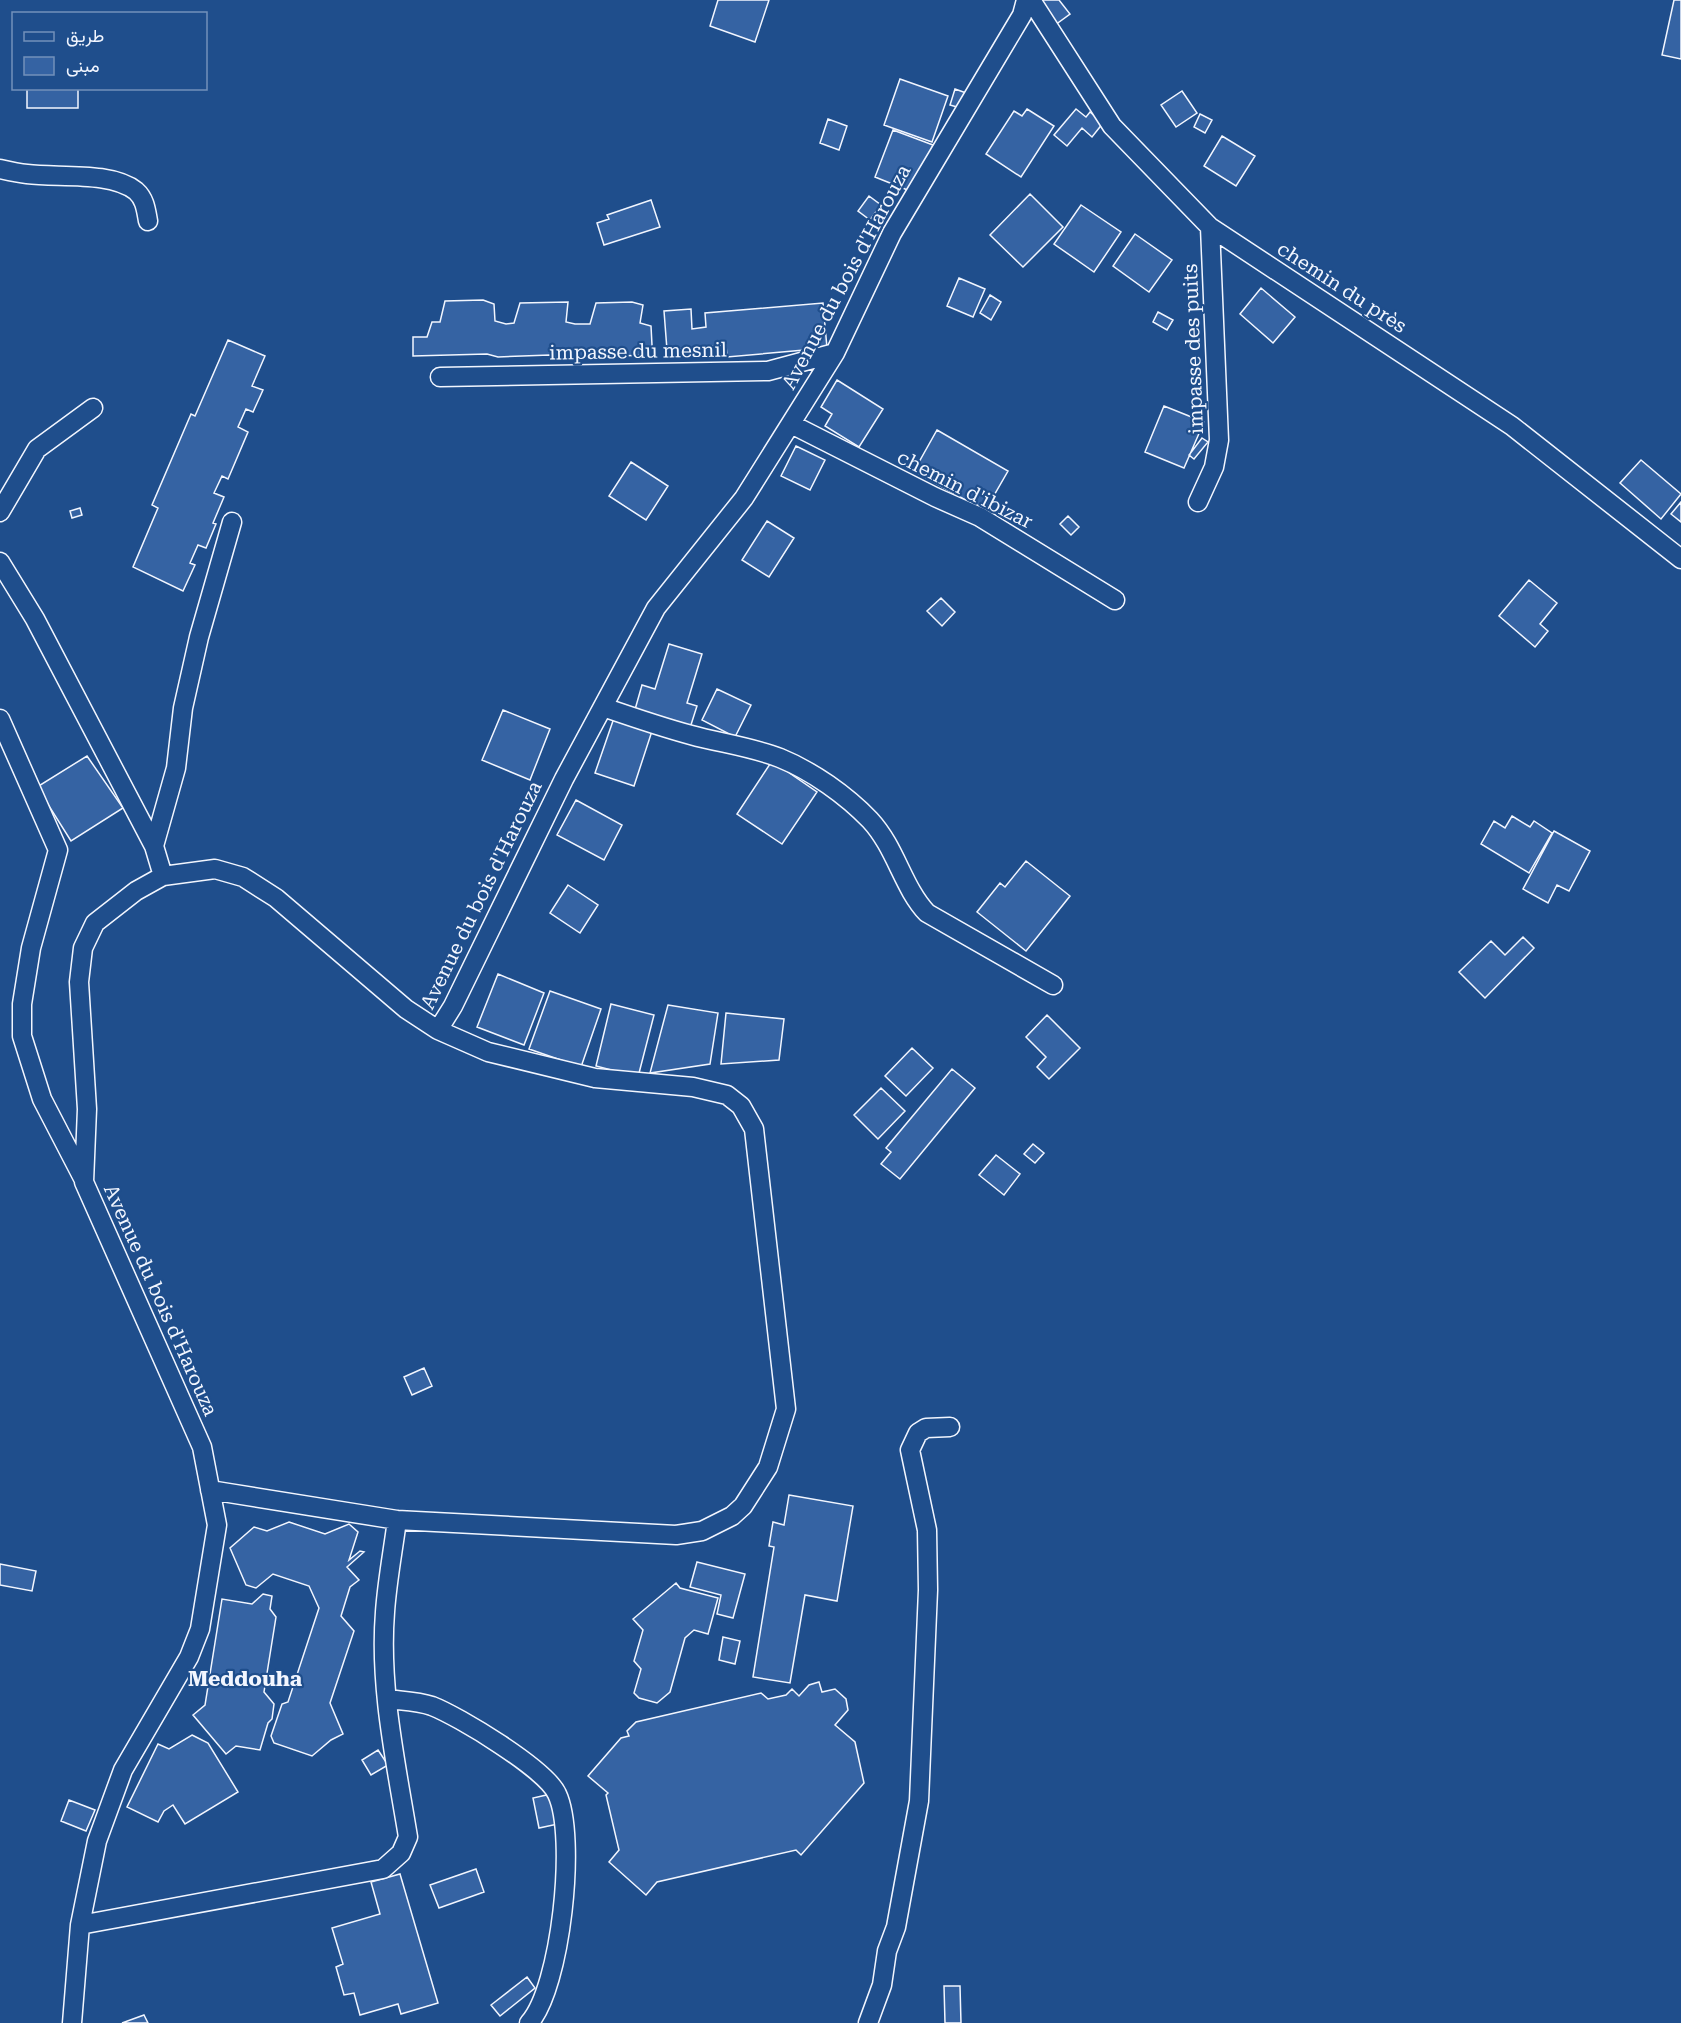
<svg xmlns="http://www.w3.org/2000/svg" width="1681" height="2023" viewBox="0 0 1681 2023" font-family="'Roboto Serif',Vazirmatn,serif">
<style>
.building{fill:#3563a3;stroke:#f2f6ff;stroke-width:1.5}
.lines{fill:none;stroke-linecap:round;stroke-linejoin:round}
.minor-casing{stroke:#f2f6ff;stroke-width:21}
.minor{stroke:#1f4e8c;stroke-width:18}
.labels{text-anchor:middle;stroke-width:4.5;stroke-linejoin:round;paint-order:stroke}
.street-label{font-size:20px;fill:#f2f6ff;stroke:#1f4e8c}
.neighbourhood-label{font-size:21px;font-weight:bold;fill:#f2f6ff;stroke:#1f4e8c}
</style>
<rect width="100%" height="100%" fill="#1f4e8c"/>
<path class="building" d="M718,0H769L755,42L710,26Z
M1043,0H1059L1070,14L1055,25L1039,3Z
M1674,0H1681V59L1662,55Z
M900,79L948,96L932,142L884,125Z
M27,88H78V108H27Z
M955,89L969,94L964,109L950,105Z
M1182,91L1197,113L1176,127L1161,105Z
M1027,109L1054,126L1021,177L986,154L1014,111L1022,116Z
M1076,109L1086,117L1090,112L1103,123L1092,137L1082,128L1067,146L1054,135Z
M1200,114L1212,120L1205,133L1194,127Z
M828,119L847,126L839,150L820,143Z
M893,130L933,145L915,193L875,177Z
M1222,136L1255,156L1236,186L1204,166Z
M1030,194L1063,227L1023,267L990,235Z
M869,196L881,205L870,220L858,211Z
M651,200L660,227L604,245L597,223L609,219L607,215Z
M1081,205L1121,232L1094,272L1054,244Z
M1135,234L1172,260L1149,292L1113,266Z
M959,278L985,289L973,317L947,306Z
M1261,288L1295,317L1273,343L1240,314Z
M990,295L1001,302L991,320L980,313Z
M483,300L494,304L495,321L506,324L514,323L520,303L568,302L566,322L575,324H590L596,303L632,302L643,305L640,323L651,326L652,345L648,355L558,358L550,355L498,357L487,354L413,356V337H427L432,322H440L445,301Z
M823,303L827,348L727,357L726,345L667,350L664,311L691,309L692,329L706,327L705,313Z
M1158,312L1173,320L1167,330L1153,322Z
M228,340L265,356L252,386L263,390L253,412L246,409L238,427L248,432L228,479L222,476L214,493L224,497L213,523L216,524L206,548L198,545L190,563L195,565L183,591L133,567L158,508L152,505L191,414L195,416Z
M837,380L883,409L859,447L825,426L832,414L821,407Z
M1164,406L1204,422L1184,468L1145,452Z
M937,430L1008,471L985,511L914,471Z
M1202,438L1208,442L1194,459L1189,455Z
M796,446L825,460L810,490L781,476Z
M1641,460L1681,494L1661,519L1620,483Z
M631,462L668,486L646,520L609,496Z
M1681,502V522L1671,514Z
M80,508L82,515L72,518L70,511Z
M1068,516L1079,527L1071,535L1060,524Z
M767,521L794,538L769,577L742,560Z
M1529,580L1557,603L1540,624L1548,631L1535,647L1499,616Z
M941,598L955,612L942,626L927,611Z
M669,644L702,654L687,703L697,706L689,731L634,713L642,685L655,689Z
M717,689L751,705L735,737L702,720Z
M503,710L550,729L530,780L482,760Z
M615,715L653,728L634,786L595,773Z
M87,756L123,808L71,841L37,787Z
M772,761L817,792L782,844L737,814Z
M576,800L622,825L604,860L557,835Z
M1512,816L1530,827L1534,821L1552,833L1529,873L1481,844L1494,821L1505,828Z
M1554,831L1590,851L1569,891L1557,885L1548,903L1523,889Z
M1026,861L1070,896L1026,951L977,912L1000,883L1005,887Z
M568,885L598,905L580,933L550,913Z
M1523,937L1534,948L1485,998L1459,972L1491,941L1505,955Z
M498,974L544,993L524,1045L477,1027Z
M550,991L601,1009L581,1067L529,1049Z
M611,1004L654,1015L638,1077L596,1066Z
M668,1005L718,1013L710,1064L650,1073Z
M726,1013L784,1019L779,1060L721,1064Z
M1047,1015L1080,1048L1049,1079L1037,1067L1046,1057L1026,1037Z
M912,1048L933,1068L906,1096L885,1076Z
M952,1069L975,1088L900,1179L881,1164L891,1152L886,1148Z
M881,1088L905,1111L878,1139L854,1115Z
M1033,1144L1044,1153L1035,1163L1024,1154Z
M996,1155L1020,1174L1004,1195L979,1175Z
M424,1368L432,1386L412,1395L404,1377Z
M789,1495L853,1506L837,1601L805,1595L790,1683L753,1677L774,1547L769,1546L773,1522L784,1525Z
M289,1522L325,1534L349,1524L358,1532L349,1560L360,1551L364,1552L347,1567L359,1580L350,1587L341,1616L354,1631L330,1703L343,1734L331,1740L312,1756L274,1743L271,1736L282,1704L288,1702L319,1608L309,1586L273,1574L256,1588L246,1585L230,1548L254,1527L267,1531Z
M697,1562L745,1574L733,1618L717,1614L721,1595L690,1587Z
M0,1564L36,1571L32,1591L0,1585Z
M676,1583L680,1588L718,1598L708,1634L694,1630L685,1638L670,1692L657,1703L639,1698L634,1693L641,1669L634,1661L643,1630L633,1619Z
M263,1594L272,1596L270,1609L276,1617L264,1692L274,1704L272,1719L268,1723L260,1750L236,1746L226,1754L193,1715L205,1705L222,1599L252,1604Z
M723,1637L740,1641L735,1664L719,1660Z
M819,1682L822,1692L835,1689L846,1699L848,1710L835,1725L855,1742L864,1783L801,1855L796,1850L657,1882L646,1895L609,1862L619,1850L606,1795L608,1793L588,1776L621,1738L629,1736L627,1731L636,1722L761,1693L768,1699L786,1695L792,1689L799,1696L809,1685Z
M192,1735L208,1743L238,1792L185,1824L173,1805L164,1811L158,1822L127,1807L158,1744L169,1749Z
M378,1750L388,1765L371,1775L362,1760Z
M551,1794L558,1824L539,1828L533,1798Z
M69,1800L95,1810L86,1831L61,1821Z
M476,1869L484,1892L439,1908L430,1885Z
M400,1874L438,2003L401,2014L398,2004L360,2015L354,1993L344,1995L336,1967L343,1964L332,1928L380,1914L371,1882Z
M527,1977L535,1988L500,2016L491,2005Z
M944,1986H960L961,2023H945Z
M144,2015L148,2023H122Z"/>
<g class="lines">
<g class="minor-casing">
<path id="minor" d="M1031,0L1112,126L1210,227L1512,426L1681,559
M0,169C9,171 18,173 27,174C58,178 111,171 136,191C145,199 146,210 148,221
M440,377L768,371L835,353
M791,424L935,497L980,517L1115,600
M1198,502L1214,467L1219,440L1210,227
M0,512L37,449L93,408
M0,562L35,619L154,846L163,876
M603,707C632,717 661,727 691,735C720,743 752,747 780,758C812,771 846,795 870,820C896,848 903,888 927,913L1053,985
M0,719L58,850L31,948L22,1004V1036L42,1099L84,1180
M154,846L176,768L183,708L199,637L232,522
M210,1490L397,1520L676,1535L702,1531L732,1516L743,1506L768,1467L786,1409L754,1129L741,1106L727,1095L693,1087L595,1078L488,1052L438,1030
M387,1699C402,1701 417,1701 432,1706C458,1716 546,1769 557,1794C577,1836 561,1988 529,2023
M80,1925L383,1869L401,1853L408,1837C396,1763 379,1687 385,1612C387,1582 393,1551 397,1520
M72,2023L80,1925L97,1841L123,1770L189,1657L200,1629L217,1525L202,1447L84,1182L87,1109L79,982L83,948L95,923L136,891L163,876L215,869L243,877L276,898L406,1009L438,1030L453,1006L564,779L656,608L744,498L835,353L892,233L1022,15L1026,0
M868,2023L882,1985L887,1951L896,1927L919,1801L928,1590L927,1530L910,1450L918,1433L926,1428L950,1427"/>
</g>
<use href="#minor" class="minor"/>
</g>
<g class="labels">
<g class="street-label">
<text transform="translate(846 277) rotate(-62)" y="7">Avenue du bois d'Harouza</text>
<text transform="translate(1342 287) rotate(33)" y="7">chemin du près</text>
<text transform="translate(1193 349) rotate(-92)" y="7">impasse des puits</text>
<text transform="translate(638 351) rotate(-1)" y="7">impasse du mesnil</text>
<text transform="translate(965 489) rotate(27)" y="7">chemin d'ibizar</text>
<text transform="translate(481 895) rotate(-64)" y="7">Avenue du bois d'Harouza</text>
<text transform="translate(161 1300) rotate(66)" y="7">Avenue du bois d'Harouza</text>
</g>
<g class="neighbourhood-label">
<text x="245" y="1686">Meddouha</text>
</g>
</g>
<rect x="12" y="12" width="195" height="78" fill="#1f4e8c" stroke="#7391ba" stroke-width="1.5"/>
<rect x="24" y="32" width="30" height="9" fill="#1f4e8c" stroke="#7391ba" stroke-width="1.5"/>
<text x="66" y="42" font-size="18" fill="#f2f6ff">طريق</text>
<rect x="24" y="57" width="30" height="18" fill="#3563a3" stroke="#7391ba" stroke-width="1.5"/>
<text x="66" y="72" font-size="18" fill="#f2f6ff">مبنى</text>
</svg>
